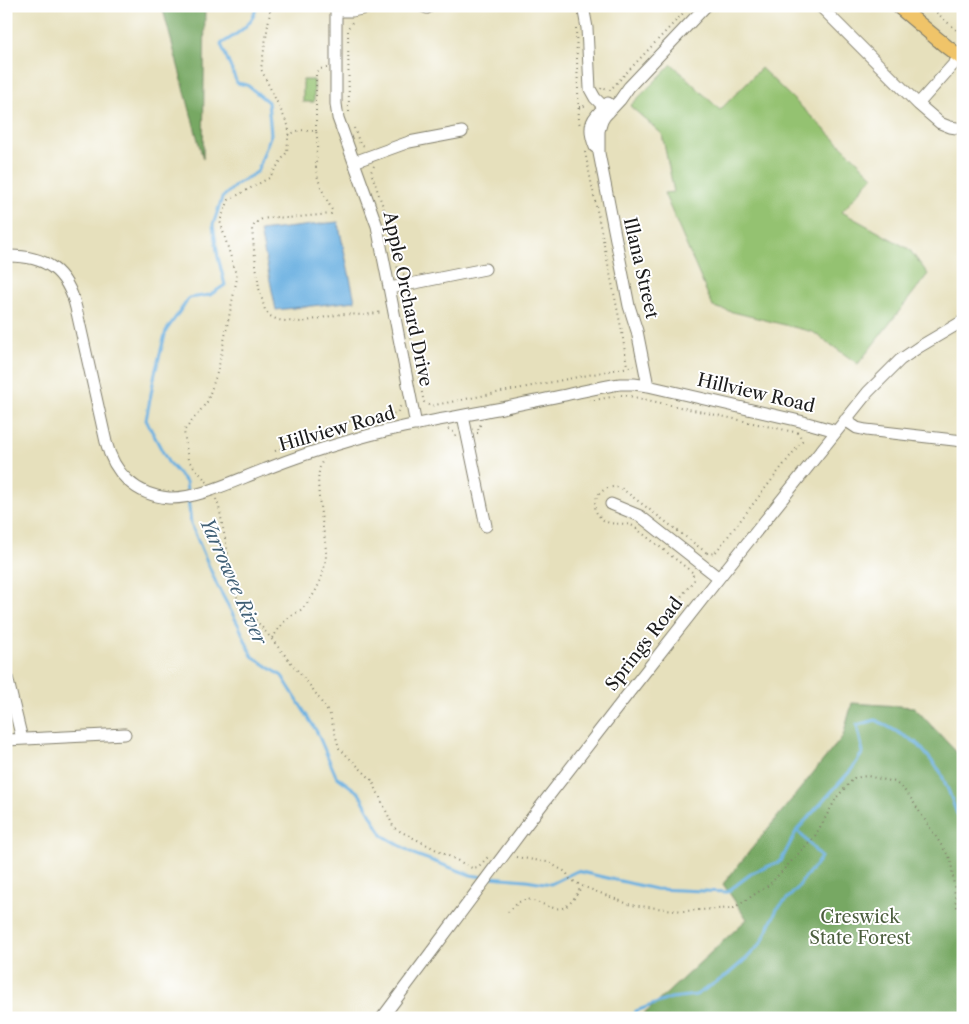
<svg xmlns="http://www.w3.org/2000/svg" width="969" height="1024" viewBox="0 0 969 1024" font-family="'Libre Caslon Text',serif">
<style>
.green{fill:#94c271;stroke:#586f46}
.forest{fill:#77a863;stroke:#4a6240}
.water{fill:#6ab0e1;stroke:#43667e}
.lines{fill:none;stroke-linecap:round;stroke-linejoin:round}
.stream{stroke:#6ab0e1;stroke-width:3}
.minor-casing{stroke:#817e6c;stroke-width:13}
.major-casing{stroke:#817e6c;stroke-width:16}
.path{stroke:#817e6c;stroke-width:2;stroke-dasharray:1 4;stroke-linecap:butt}
.minor{stroke:#fff;stroke-width:11}
.major{stroke:#f0c469;stroke-width:14}
.labels{text-anchor:middle;stroke-width:4;stroke-linejoin:round;paint-order:stroke}
.street-label{font-size:18px;fill:#1c1c1c;stroke:#fff}
.park-label{font-size:18px;fill:#4c5e3e;stroke:#fff}
.water-label{font-size:19px;font-style:italic;fill:#3f5f75;stroke:#fff}
</style>
<rect width="100%" height="100%" fill="#fff"/>
<filter id="ink" filterUnits="userSpaceOnUse"><feTurbulence type="fractalNoise" baseFrequency=".02" numOctaves="2"/><feDisplacementMap in="SourceGraphic" scale="10" xChannelSelector="R" yChannelSelector="G"/><feConvolveMatrix kernelMatrix="1 2 1 2 8 2 1 2 1" color-interpolation-filters="sRGB"/></filter>
<filter id="wash" filterUnits="userSpaceOnUse"><feTurbulence type="fractalNoise" baseFrequency=".0096" numOctaves="4" result="noise"/><feDisplacementMap in="SourceGraphic" scale="20" xChannelSelector="R" yChannelSelector="G"/><feGaussianBlur stdDeviation="1.12" result="paint"/><feColorMatrix in="noise" values="0 0 0 0 0 0 0 0 0 0 0 0 0 0 0 0 0 1.4 0 .05"/><feComposite in="paint" operator="in"/></filter>
<g filter="url(#wash)">
<rect width="100%" height="100%" fill="#e6e0bc"/>
<path class="green" d="M672,64L720,110L761,68L873,176L842,212L909,249L928,274L858,364L813,332L713,307L664,193L674,192L662,134L630,106Z
M303,80H314V102H303Z"/>
<path class="forest" d="M162,6H205L203,159Z
M852,703L914,707L963,759V1018H640L747,919L723,884L843,736Z"/>
<path class="water" d="M338,222L355,301L276,310L260,231Z"/>
<g class="lines">
<path class="stream" d="M256,6C256,23 234,36 221,44L237,83L247,85L268,102L271,134L257,172L237,184L222,198L213,225L218,257L225,285L210,295L189,298L166,331L155,373L146,420L168,462L186,482L191,524L217,585L239,626L252,656L282,676L317,732L336,776L359,793L382,835L416,855L471,875L483,877
M490,877L526,880L551,884L577,871L655,889L727,892L752,873L781,861L797,830L852,769L863,752L857,725L876,720L917,743L940,771L949,792L963,830
M632,1018L636,1011L671,998L696,995L726,976L747,958L762,942L777,909L796,890L806,876L815,866L821,857L797,830"/>
</g>
</g>
<g filter="url(#ink)">
<g class="lines">
<g class="minor-casing">
<path id="minor" d="M336,6V104L338,118L377,226L416,425
M422,6L427,8
M583,6L587,28L590,89L595,98L609,112
M820,6L918,104L940,123L950,127L963,129
M336,11H352L376,6
M918,104L960,57
M595,147C586,125 592,118 608,103
M354,162L409,142L462,132
M6,256C45,255 67,270 76,308L106,442C114,473 135,495 169,498C199,499 238,479 266,469C291,459 317,450 342,443C393,427 445,419 497,409C525,403 552,398 579,392C593,389 606,386 620,384H634L648,386L800,421L836,431
M390,288L485,269
M648,386L637,331L629,306L599,153V131L602,121L605,116L620,100L629,87L706,6
M463,416L486,526
M845,420L857,428L866,430L963,441
M611,504L640,516L719,578
M6,673L22,739
M6,740L125,734
M382,1018L527,824L631,690L719,578L868,392L900,360L919,347L963,321"/>
</g>
<g class="major-casing">
<path id="major" d="M898,6L947,47L963,59"/>
</g>
<path class="path" d="M929,6L963,36
M576,28L579,122L580,125
M601,89L602,87L610,90L690,6
M579,107H583L587,103
M349,112L348,28L353,21
M354,128L360,144L365,146
M316,131V73L319,69L327,68
M288,135L300,130L316,131C319,145 316,153 316,166C316,180 326,198 332,210L331,214L287,218L275,217L262,219L255,223L252,229L254,249L259,288L265,310L270,316L278,320L286,321L302,322L341,314L364,315L383,312
M585,152L622,332L627,366
M374,166L371,172L387,218L398,270L405,275
M408,295L404,301L423,398L424,402L430,406L634,366
M621,395L629,396L799,433L802,441L715,553L708,554L707,553L706,554
M589,401L617,396
M448,429L455,433L456,437
M477,433H479L478,428L482,423
M275,451L341,423L397,413L401,405
M207,482L188,460L184,431L207,402L218,370L237,278L220,221L229,200L269,178L287,152L289,127L261,69L271,6
M216,499L219,507L236,596L312,688L330,715L339,748L372,780L394,828L472,868L478,867L489,856
M692,572L633,526C623,521 611,527 602,519C585,505 601,482 621,488L707,553
M666,616L694,580L692,571
M272,638C277,632 281,625 286,620C291,615 297,613 302,609C310,601 319,587 322,576C324,569 326,561 326,554C326,532 310,475 324,459
M516,857L547,862L566,872L570,879L582,886L631,905L683,911L734,908L769,885L815,836L837,797L854,778L867,776L895,782L908,794L951,860L956,905L963,918
M508,912L519,902L527,899C556,907 563,920 581,887"/>
<use href="#minor" class="minor"/>
<use href="#major" class="major"/>
</g>
</g>
<g class="labels">
<g class="street-label">
<text transform="translate(641 268) rotate(77)" y="6">Illana Street</text>
<text transform="translate(408 299) rotate(78)" y="6">Apple Orchard Drive</text>
<text transform="translate(756 393) rotate(13)" y="6">Hillview Road</text>
<text transform="translate(337 429) rotate(-16)" y="6">Hillview Road</text>
<text transform="translate(644 644) rotate(-52)" y="6">Springs Road</text>
</g>
<g class="park-label">
<text x="860" y="923">Creswick<tspan x="860" dy="21">State Forest</tspan></text>
</g>
<g class="water-label">
<text transform="translate(234 581) rotate(66)" y="7">Yarrowee River</text>
</g>
</g>
<rect width="969" height="1024" fill="none" stroke="#fff" stroke-width="25"/>
</svg>
